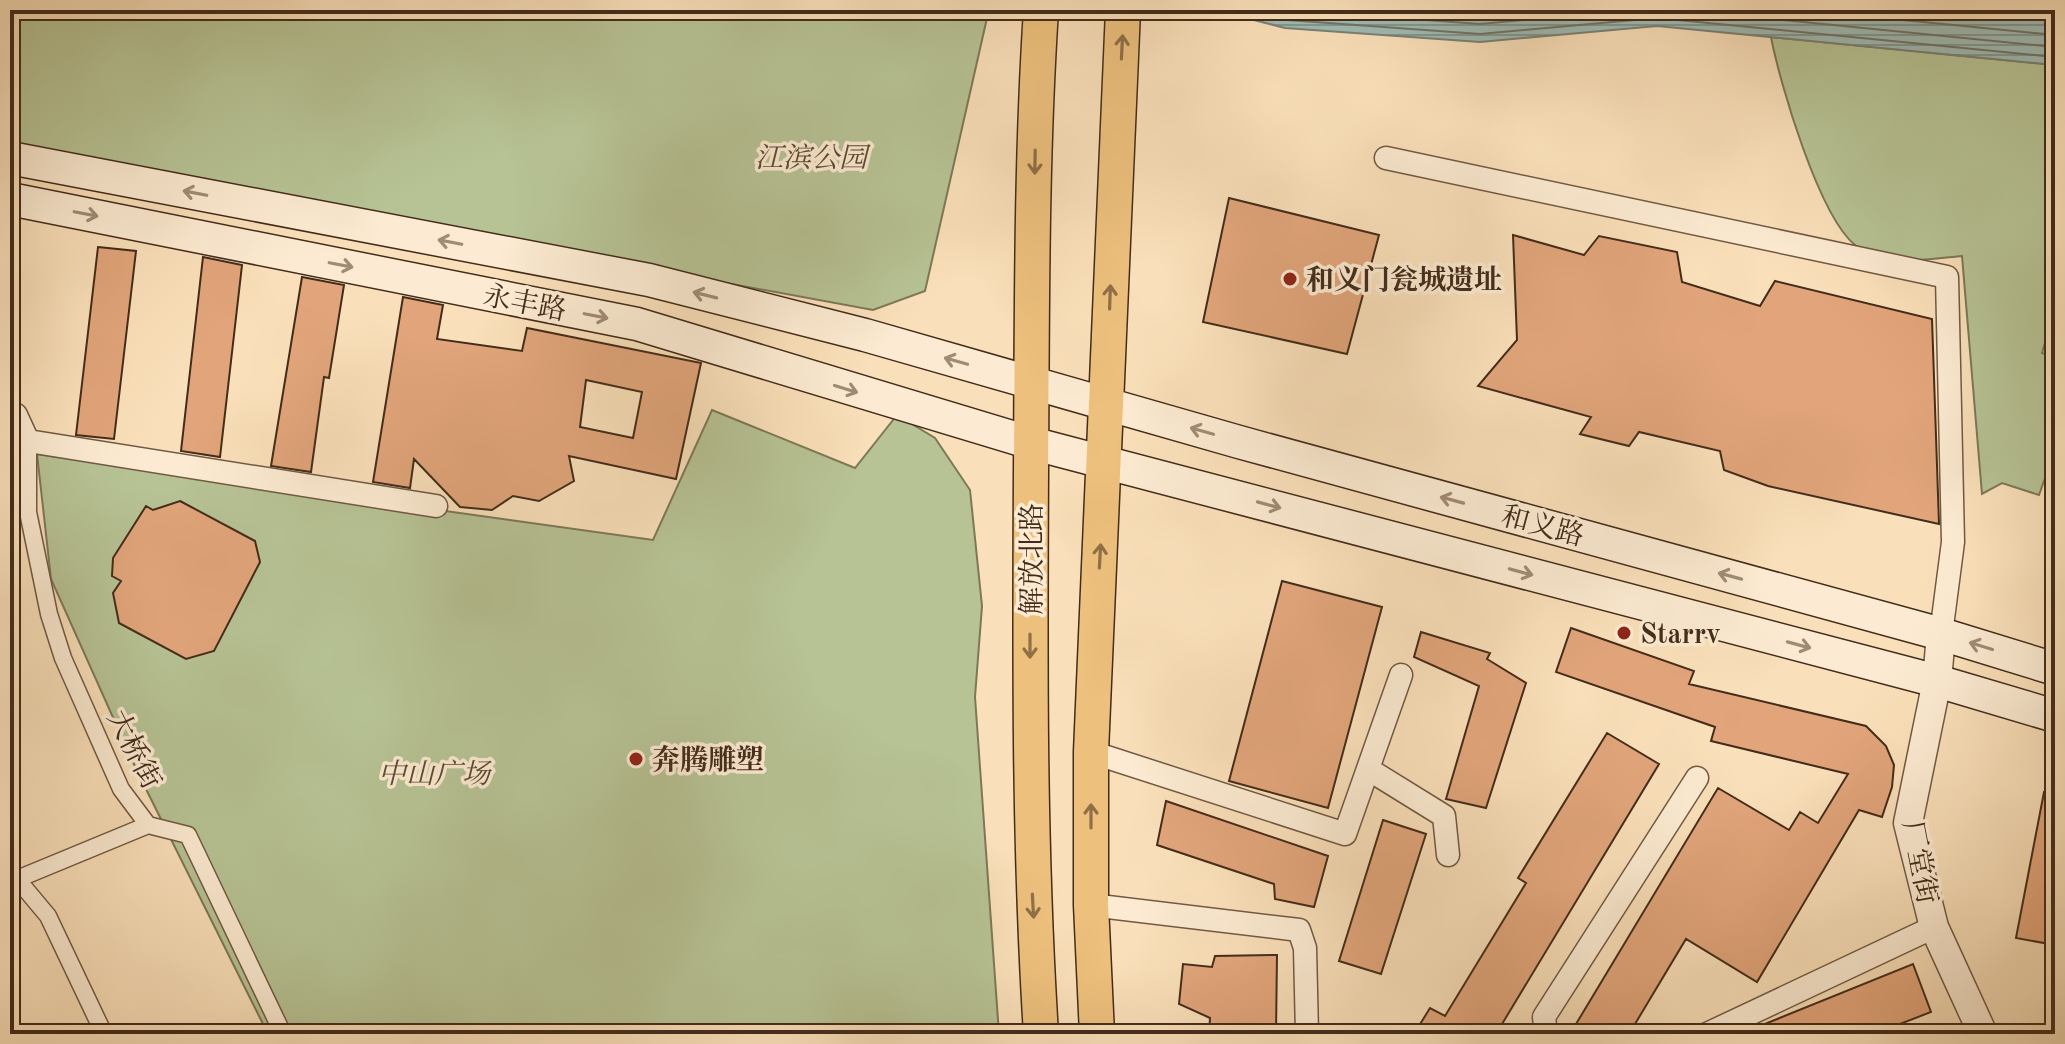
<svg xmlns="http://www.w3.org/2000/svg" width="2065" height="1044" viewBox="0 0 2065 1044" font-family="'Old Standard TT','Noto Serif SC',serif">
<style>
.green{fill:#b7c395;stroke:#7d7858;stroke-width:2}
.water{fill:url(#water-rules);stroke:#7a8277;stroke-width:2}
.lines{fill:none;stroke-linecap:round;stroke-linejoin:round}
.shore{stroke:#717468;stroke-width:2}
.building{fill:#e2a57b;stroke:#432c1b;stroke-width:2;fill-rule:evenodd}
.pedestrian-casing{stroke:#715943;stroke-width:19}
.minor-casing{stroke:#715943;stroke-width:25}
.tertiary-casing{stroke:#715943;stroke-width:31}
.secondary-casing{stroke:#432c1b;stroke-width:35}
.primary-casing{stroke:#432c1b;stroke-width:37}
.pedestrian{stroke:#fcebd2;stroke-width:16}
.minor{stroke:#fcebd2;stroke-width:22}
.tertiary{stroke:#fcebd2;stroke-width:28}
.secondary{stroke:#fcebd2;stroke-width:32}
.primary{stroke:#edc07d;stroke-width:34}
.oneway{stroke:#906f47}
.oneway2{stroke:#a08c76}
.poi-dot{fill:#8f2418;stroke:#fcebd2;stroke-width:3}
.labels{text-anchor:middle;stroke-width:7;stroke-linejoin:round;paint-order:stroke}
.park-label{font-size:28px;font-style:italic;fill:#5a4a33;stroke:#fcebd2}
.poi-label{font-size:28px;font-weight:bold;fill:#432c1b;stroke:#fcebd2;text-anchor:start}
.street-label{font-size:28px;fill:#432c1b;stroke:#fcebd2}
</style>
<defs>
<pattern id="water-rules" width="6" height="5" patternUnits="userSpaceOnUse" patternTransform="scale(2)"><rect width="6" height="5" fill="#9fbcb5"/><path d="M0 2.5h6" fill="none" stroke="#839992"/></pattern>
</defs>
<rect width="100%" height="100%" fill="#fae0ba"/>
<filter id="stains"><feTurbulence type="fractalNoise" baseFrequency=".0025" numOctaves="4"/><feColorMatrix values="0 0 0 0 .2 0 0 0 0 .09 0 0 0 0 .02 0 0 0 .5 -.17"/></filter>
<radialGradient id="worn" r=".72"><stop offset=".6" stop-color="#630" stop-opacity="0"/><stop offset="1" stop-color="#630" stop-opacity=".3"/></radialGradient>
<path class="green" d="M260,14L987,18L925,291L873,310L10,151V16Z
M1771,37L2055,65V309L2042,353L2055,357V450L2039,495L2002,483L1982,494L1962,256C1930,259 1883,268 1855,245C1819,216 1780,84 1771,37Z
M712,410L855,468L897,415L935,438L970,490L982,606L975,697L999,1034H268L137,771L51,579L37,454L653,540Z"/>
<path class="water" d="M1215,10H2055V65L1657,26L1480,42L1285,28Z"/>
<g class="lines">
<path class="shore" d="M1248,10L1287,20L1480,34L1657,18L2055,57
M1291,10L1480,24L1631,10
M1681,10L2055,47
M1802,10L2055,35"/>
</g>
<path class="building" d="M1229,198L1379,235L1347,354L1203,322Z
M1513,235L1584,255L1599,236L1677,252L1682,282L1760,306L1775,281L1932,319L1939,524L1768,486L1724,470L1720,451L1639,432L1629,446L1580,434L1591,417L1478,386L1517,340Z
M98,247L136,251L114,439L76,435Z
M203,257L242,265L220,457L181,451Z
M302,277L344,285L329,378L324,377L311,472L271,466Z
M403,297L443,305L437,339L522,351L527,328L701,363L676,479L569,456L574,481L539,501L513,496L492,510L460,507L414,459L410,488L373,482ZM586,380L642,392L633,438L580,427Z
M180,501L255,541L260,562L214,651L186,659L119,623L113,593L121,581L112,576L113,558L146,506L153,510Z
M1282,581L1382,607L1328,808L1229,781Z
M1571,628L1694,671L1689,684L1866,726L1886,746L1894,765L1892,787L1882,817L1859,810L1757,982L1686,939L1629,1034H1570L1718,788L1789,830L1800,812L1818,823L1848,774L1711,741L1715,727L1556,672Z
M1421,632L1490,653L1487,659L1526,683L1486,808L1446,799L1479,686L1414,657Z
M1607,733L1659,764L1496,1034H1414L1430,1008L1445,1016L1526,883L1518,878Z
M2044,792L2055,793V945L2016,938Z
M1166,801L1328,856L1314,907L1275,899L1274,884L1157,845Z
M1383,820L1426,834L1381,974L1339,961Z
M1277,955L1276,1034H1209L1210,1018L1179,1004L1183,964L1212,967L1215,956Z
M1913,964L1931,1012L1874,1034H1740Z"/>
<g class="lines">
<g class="pedestrian-casing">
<path id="pedestrian" d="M28,441V512L49,614L63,658L121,789L148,825L188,835L283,1034
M17,879L48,916L104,1034
M10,882L148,825"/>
</g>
<g class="minor-casing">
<path id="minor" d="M1386,158L1947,277L1953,542L1941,634
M10,411L16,415L28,441L436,506
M1091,752L1345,834L1401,675
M1368,769L1444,816L1448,855
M1091,905L1299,930L1305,948L1307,1034
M1546,1034L1544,1017L1697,778
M1707,1034L1934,927"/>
</g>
<g class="tertiary-casing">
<path id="tertiary" d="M1941,634L1937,681L1908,823L1934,927L1983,1034"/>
</g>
<g class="secondary-casing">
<path id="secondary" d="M10,158L649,280L865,335L1239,442L1941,634L2055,669
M10,199L637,324L1031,443L1937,681L2055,716"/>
</g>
<g class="primary-casing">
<path id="primary" d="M1041,10C1031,163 1032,317 1031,471C1030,659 1029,846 1041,1034
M1097,1034L1091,905V752L1123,10"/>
</g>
<use href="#pedestrian" class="pedestrian"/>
<use href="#minor" class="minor"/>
<use href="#tertiary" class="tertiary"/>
<use href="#secondary" class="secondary"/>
<use href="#primary" class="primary"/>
</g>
<defs><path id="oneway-shaft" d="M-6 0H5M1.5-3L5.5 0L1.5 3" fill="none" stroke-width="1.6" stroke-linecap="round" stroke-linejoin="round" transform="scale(2)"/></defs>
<g class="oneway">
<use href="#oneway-shaft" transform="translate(1122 47) rotate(-87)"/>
<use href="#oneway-shaft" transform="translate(1035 162) rotate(91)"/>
<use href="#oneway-shaft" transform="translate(1110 297) rotate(-88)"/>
<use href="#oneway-shaft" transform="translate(1100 556) rotate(-87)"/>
<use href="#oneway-shaft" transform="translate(1030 646) rotate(90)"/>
<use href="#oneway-shaft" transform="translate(1091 816) rotate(-90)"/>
<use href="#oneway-shaft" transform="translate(1033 906) rotate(87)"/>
</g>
<g class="oneway2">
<use href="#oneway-shaft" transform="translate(195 193) rotate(-169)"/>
<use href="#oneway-shaft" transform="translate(86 214) rotate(11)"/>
<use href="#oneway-shaft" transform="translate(450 242) rotate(-169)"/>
<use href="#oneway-shaft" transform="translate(341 265) rotate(11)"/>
<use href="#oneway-shaft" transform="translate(705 295) rotate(-166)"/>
<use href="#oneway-shaft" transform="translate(596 316) rotate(11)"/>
<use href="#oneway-shaft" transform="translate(956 361) rotate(-164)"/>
<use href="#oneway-shaft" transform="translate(846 389) rotate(17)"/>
<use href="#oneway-shaft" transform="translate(1202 431) rotate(-164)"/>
<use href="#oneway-shaft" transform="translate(1452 500) rotate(-165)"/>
<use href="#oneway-shaft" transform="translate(1269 505) rotate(15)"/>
<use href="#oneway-shaft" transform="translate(1521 572) rotate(15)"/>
<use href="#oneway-shaft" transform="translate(1730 576) rotate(-165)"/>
<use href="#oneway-shaft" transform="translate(1799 645) rotate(15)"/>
<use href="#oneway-shaft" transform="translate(1981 646) rotate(-163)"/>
</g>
<g class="poi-dot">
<circle cx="1290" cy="279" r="8"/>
<circle cx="1624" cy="633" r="8"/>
<circle cx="636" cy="759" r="8"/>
</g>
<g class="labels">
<g class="park-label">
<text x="811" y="167">江滨公园</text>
<text x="434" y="783">中山广场</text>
</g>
<g class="poi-label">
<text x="1306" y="289">和义门瓮城遗址</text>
<text x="1640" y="643">Starrv</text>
<text x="652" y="769">奔腾雕塑</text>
</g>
<g class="street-label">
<text transform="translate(525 302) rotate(11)" y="10">永丰路</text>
<text transform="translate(1543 525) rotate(15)" y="10">和义路</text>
<text transform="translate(1031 559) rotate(-90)" y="10">解放北路</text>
<text transform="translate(135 749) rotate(63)" y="10">大桥街</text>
<text transform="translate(1921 862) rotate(79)" y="10">厂堂街</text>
</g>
</g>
<rect width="2065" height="1044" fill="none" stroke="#fae0ba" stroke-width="40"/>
<rect x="12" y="12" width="2041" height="1020" fill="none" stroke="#432c1b" stroke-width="4"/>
<rect x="20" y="20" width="2025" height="1004" fill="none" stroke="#432c1b" stroke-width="2"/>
<rect width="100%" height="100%" filter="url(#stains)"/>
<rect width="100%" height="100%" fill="url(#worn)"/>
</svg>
